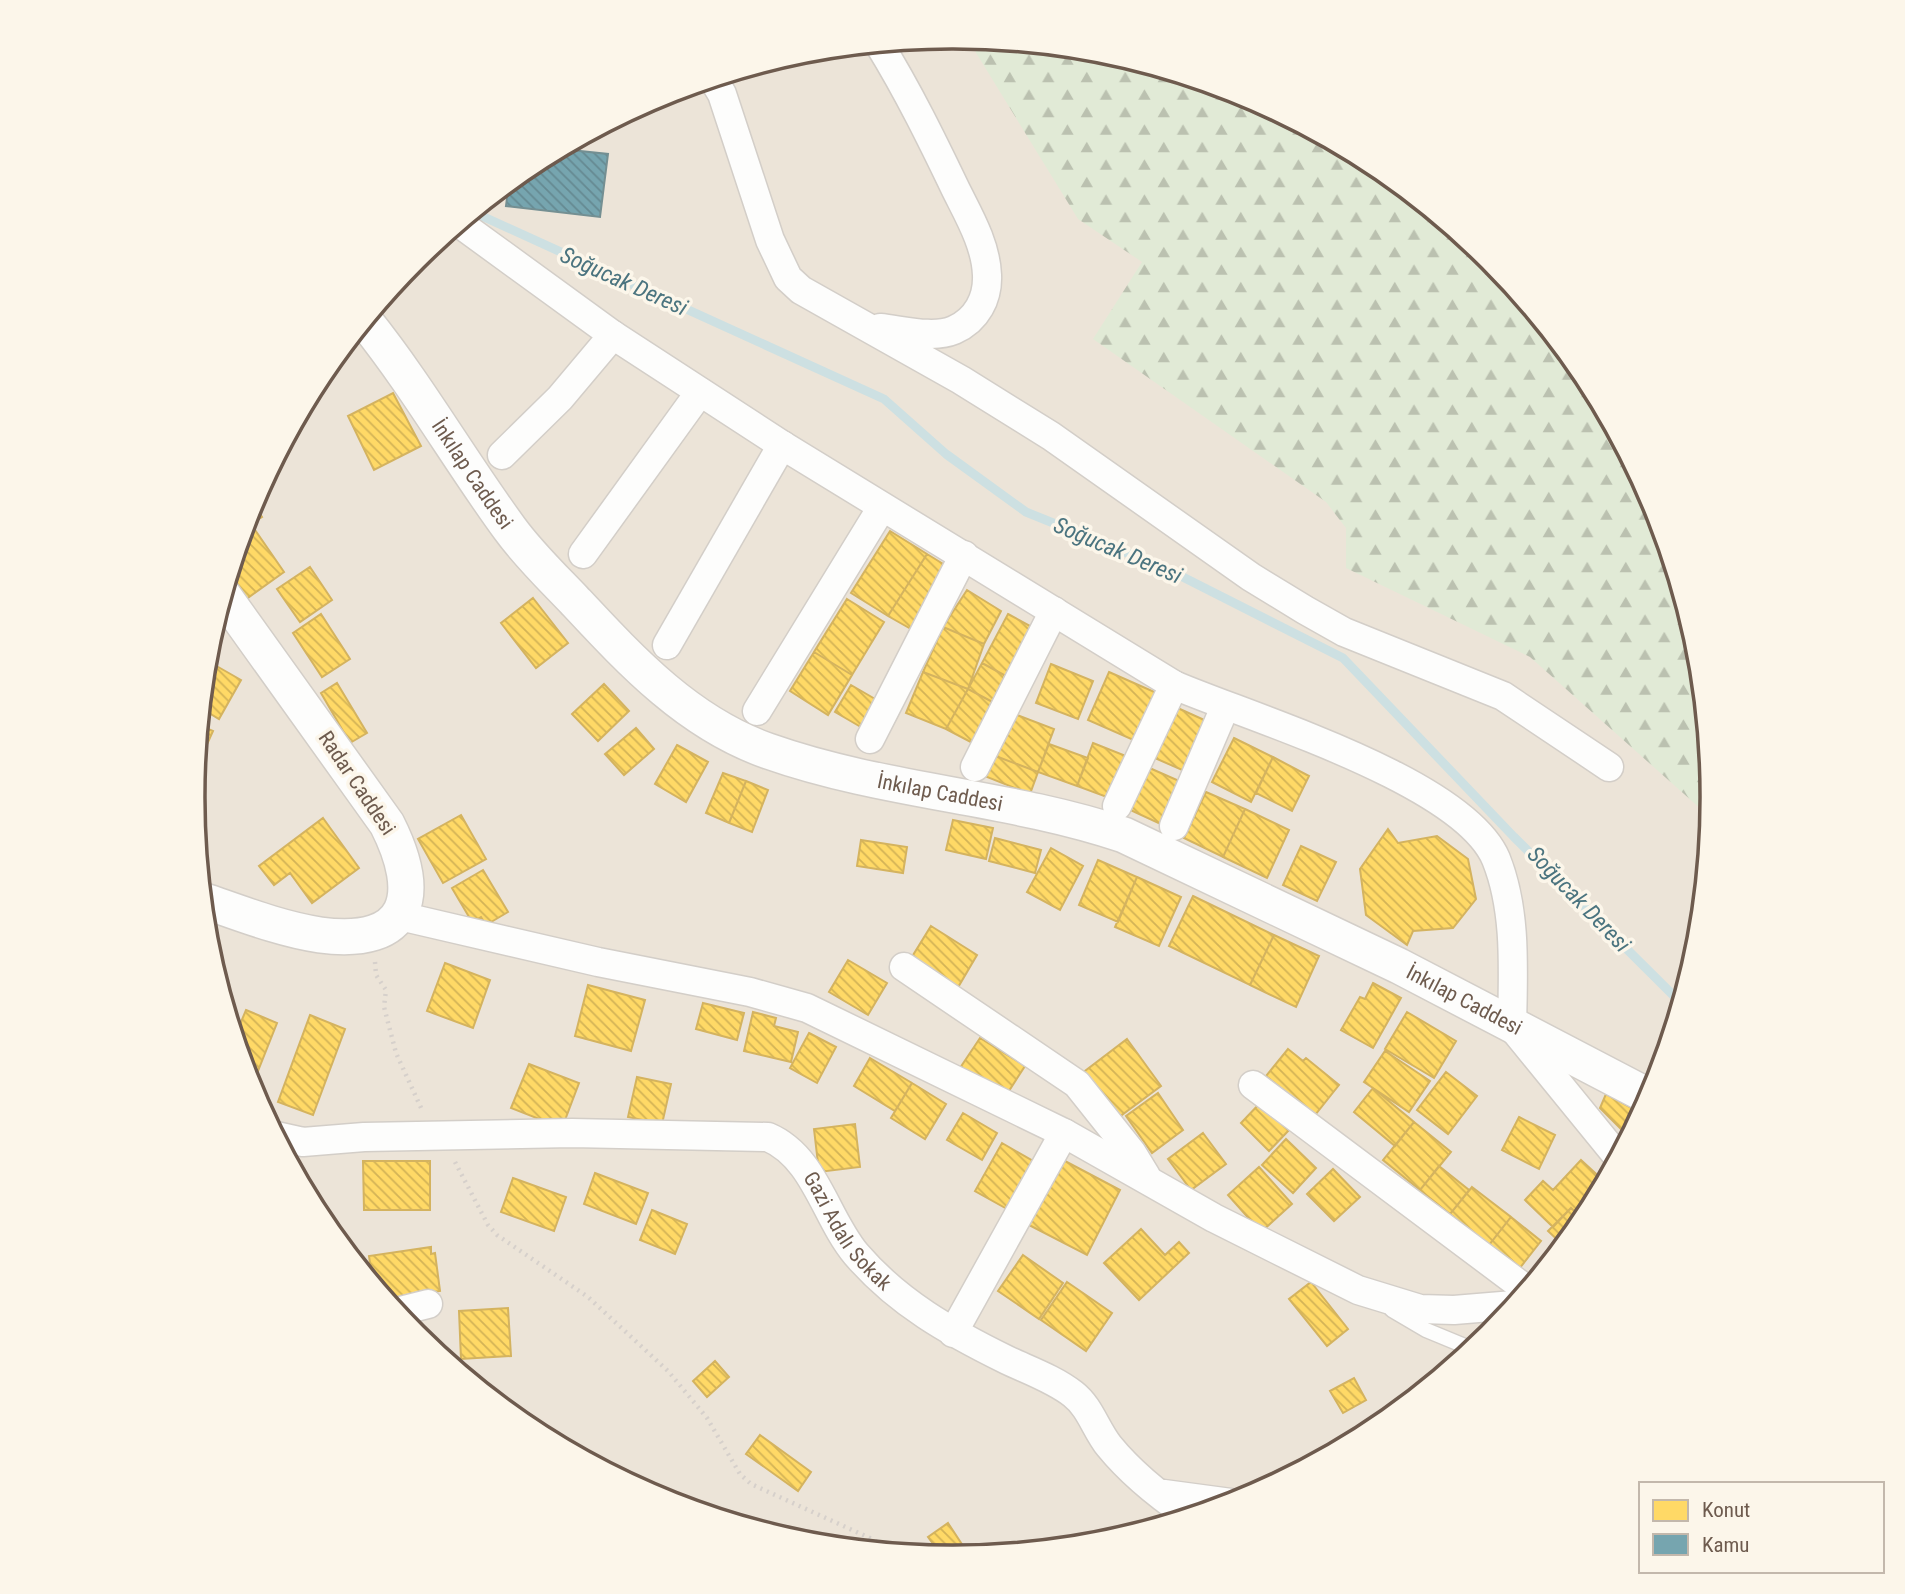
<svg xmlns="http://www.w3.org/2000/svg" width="1905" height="1594" viewBox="0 0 1905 1594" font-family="'Roboto Condensed',sans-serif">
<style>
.residential{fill:#ece4d8}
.forest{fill:url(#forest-firs)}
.homes{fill:url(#homes-back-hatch);stroke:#d4b35f;stroke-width:2}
.public{fill:url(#public-back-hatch);stroke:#748f92;stroke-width:2}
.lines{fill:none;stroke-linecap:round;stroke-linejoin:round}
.stream{stroke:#cde0e2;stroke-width:9}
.service-casing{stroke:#d3cec8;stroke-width:17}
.minor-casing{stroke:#d3cec8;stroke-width:31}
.tertiary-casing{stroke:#d3cec8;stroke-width:38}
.path{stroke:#d6d0cb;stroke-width:4.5;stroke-dasharray:2 5;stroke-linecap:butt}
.service{stroke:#fdfdfc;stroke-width:14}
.minor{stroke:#fdfdfc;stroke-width:28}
.tertiary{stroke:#fdfdfc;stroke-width:35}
.labels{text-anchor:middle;stroke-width:7;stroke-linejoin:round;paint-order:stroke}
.street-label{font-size:21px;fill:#6e5b4e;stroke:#fcf6ea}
.water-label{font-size:23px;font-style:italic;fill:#4b747f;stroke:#fcf6ea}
.rim{fill:none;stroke:#6e5b4e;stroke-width:3.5}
</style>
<defs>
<pattern id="forest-firs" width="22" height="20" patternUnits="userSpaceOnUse" patternTransform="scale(1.75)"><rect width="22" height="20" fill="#e1ead6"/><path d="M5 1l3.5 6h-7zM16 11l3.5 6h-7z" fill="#bbc1b0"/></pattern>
<pattern id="homes-back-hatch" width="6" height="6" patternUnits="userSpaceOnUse" patternTransform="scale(1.75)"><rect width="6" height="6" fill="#ffd966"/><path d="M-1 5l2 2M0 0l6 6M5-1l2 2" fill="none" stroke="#d3b356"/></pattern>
<pattern id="public-back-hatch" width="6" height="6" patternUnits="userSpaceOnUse" patternTransform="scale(1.75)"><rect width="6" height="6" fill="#76a5af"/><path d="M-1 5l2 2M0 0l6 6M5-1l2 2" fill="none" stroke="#658991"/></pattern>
</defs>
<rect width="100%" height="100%" fill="#f4f1ea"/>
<path class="residential" d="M195 797a758 758 0 1 1 1516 0a758 758 0 1 1-1516 0Z"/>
<path class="forest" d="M967,38L1101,51L1244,95L1375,165L1490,260L1585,375L1655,506L1698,649L1713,797L1711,818L1530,657L1346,568V528L1326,502L1093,339L1142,262L1078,219Z"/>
<path class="homes" d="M346,344L351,353L324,370Z
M393,393L421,446L374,470L348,416Z
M252,502L262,517L243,529L250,506Z
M253,527L284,572L245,600L229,576L241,535Z
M890,531L927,554L888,616L851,593Z
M927,554L953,570L918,633L888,616Z
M310,567L332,600L300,622L277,589Z
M967,590L1001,611L984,644L943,627Z
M533,598L568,643L536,668L501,623Z
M847,599L884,622L852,675L814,652Z
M321,614L350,659L322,677L293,633Z
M1008,614L1041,632L1015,681L982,663Z
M943,627L984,644L968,689L923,672Z
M814,652L852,675L828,715L790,691Z
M206,660L241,680L219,719L201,708Z
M982,663L1015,681L1002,707L968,689Z
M1051,664L1093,681L1078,719L1036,703Z
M923,672L968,689L946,729L906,713Z
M1109,672L1159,694L1138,742L1088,720Z
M337,683L367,733L350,743L321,693Z
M604,684L629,711L598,741L572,714Z
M851,685L882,703L866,730L835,712Z
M968,689L1002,707L980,747L946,729Z
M1171,705L1211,723L1189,773L1148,755Z
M1009,712L1054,729L1038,772L993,755Z
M199,725L213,731L195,771Z
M636,728L654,749L624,775L605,754Z
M1234,738L1273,757L1251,802L1212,782Z
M1093,743L1131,758L1115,800L1077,786Z
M1049,744L1088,758L1077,786L1038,772Z
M677,745L708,762L686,802L655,784Z
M990,754L1038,772L1030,794L982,775Z
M1273,757L1309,776L1292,811L1256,793Z
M1145,766L1186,784L1167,827L1126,808Z
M723,773L746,781L729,823L706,813Z
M746,781L768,790L752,832L729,823Z
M1206,792L1245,809L1223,857L1184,838Z
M1245,809L1289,830L1267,878L1223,857Z
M461,815L486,859L443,883L418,839Z
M323,818L359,868L312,903L290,873L274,885L259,866Z
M953,820L993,828L986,859L946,850Z
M1388,829L1398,843L1437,836L1468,859L1476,899L1453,928L1413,931L1407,945L1366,915L1360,869Z
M995,838L1041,850L1035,873L989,861Z
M861,840L907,847L903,873L857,866Z
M1301,846L1336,862L1317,901L1283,885Z
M1051,848L1083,866L1060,910L1027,892Z
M1098,860L1137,877L1118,922L1079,905Z
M483,870L508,912L486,925L481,917L472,922L452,888Z
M1137,877L1181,897L1159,946L1115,927Z
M1193,896L1274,935L1250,985L1169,946Z
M931,926L977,955L957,989L910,960Z
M1274,935L1319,956L1296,1007L1250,985Z
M848,960L887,983L868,1015L829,992Z
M445,963L490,980L473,1028L427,1011Z
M1373,983L1401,998L1373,1048L1341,1030L1360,997L1365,999Z
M588,985L645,1000L631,1051L575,1036Z
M703,1003L744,1013L737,1040L696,1029Z
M246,1010L277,1023L258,1071L243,1065L233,1033L236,1034Z
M753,1012L776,1018L774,1026L798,1032L791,1062L744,1051Z
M1407,1012L1456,1041L1434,1078L1385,1049Z
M310,1015L345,1029L313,1115L278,1102Z
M809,1033L836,1047L817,1083L790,1068Z
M980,1038L1025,1066L1005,1097L960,1068Z
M1127,1039L1161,1086L1115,1120L1081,1074Z
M1288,1049L1303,1061L1306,1058L1339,1085L1315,1115L1266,1076Z
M1385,1051L1430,1081L1409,1112L1364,1082Z
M870,1058L912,1083L895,1111L854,1086Z
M529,1064L579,1083L562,1128L511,1108Z
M1446,1072L1477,1096L1448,1134L1417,1110Z
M637,1077L671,1084L662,1124L628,1117Z
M912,1083L946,1104L925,1139L891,1118Z
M1373,1088L1414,1122L1395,1146L1354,1112Z
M1158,1093L1183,1130L1152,1153L1126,1116Z
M1606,1094L1641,1113L1629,1137L1600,1108Z
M1262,1101L1290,1129L1269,1151L1241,1123Z
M963,1113L997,1133L982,1160L947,1140Z
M1519,1117L1555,1135L1539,1169L1502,1150Z
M1414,1122L1451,1152L1420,1190L1383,1160Z
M855,1124L860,1167L819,1172L814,1129Z
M1203,1133L1226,1164L1191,1190L1168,1159Z
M1286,1139L1316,1168L1293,1193L1262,1165Z
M1002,1143L1033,1161L1007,1209L975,1191Z
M1063,1160L1120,1190L1087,1255L1029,1225Z
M1581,1160L1605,1182L1584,1220L1571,1208L1553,1227L1525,1200L1543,1181L1553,1190Z
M363,1161H430V1210H364Z
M1439,1166L1469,1190L1450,1214L1420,1190Z
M1259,1167L1292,1204L1261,1232L1228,1195Z
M1333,1169L1360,1197L1334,1221L1307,1194Z
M595,1173L648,1193L636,1224L584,1204Z
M513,1178L566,1197L554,1231L501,1212Z
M1472,1187L1511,1217L1489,1245L1450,1214Z
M1571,1208L1584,1220L1563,1245L1548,1231Z
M652,1210L687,1224L675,1254L640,1240Z
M1511,1217L1541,1241L1519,1269L1489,1245Z
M1141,1229L1165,1255L1179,1242L1189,1253L1139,1300L1104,1263Z
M431,1247V1254L435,1253L440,1291L386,1299L373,1284L369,1256Z
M1023,1255L1063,1283L1039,1319L998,1291Z
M1067,1282L1112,1313L1086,1351L1041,1320Z
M1311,1282L1348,1329L1327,1346L1289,1299Z
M508,1308L511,1356L461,1359L459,1311Z
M715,1361L729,1377L707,1397L693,1381Z
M1354,1378L1366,1400L1343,1413L1330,1391Z
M760,1435L811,1472L798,1491L746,1454Z
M948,1523L967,1552L960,1556H942L928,1537Z"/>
<path class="public" d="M561,149L608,154L600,217L506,206L509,182L530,165Z"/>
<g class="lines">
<path class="stream" d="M473,212L884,399L946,454L1026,512L1167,569L1343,658L1514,837L1681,1003"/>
<g class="service-casing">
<path id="service" d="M1392,1310L1426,1330L1472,1349"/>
</g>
<g class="minor-casing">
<g id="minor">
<path d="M879,44C908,91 932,140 956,190C969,216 986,245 987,275C988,298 977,320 954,330C933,339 902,330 880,328"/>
<path d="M713,79L722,94L770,240L788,278L801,290L961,380L1051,436L1251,577L1305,610L1344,632L1503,696L1609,767"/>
<path d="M459,223L613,335L782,445L1174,685C1251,718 1463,781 1496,859C1517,911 1513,972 1512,1027L1618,1157"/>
<path d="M502,455L560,398L613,335"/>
<path d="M583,554L700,392"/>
<path d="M667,645L782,445"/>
<path d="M757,711L882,507"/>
<path d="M870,739L964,555"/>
<path d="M975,767L1054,611"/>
<path d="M1117,806L1174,685"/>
<path d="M1174,826L1225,707"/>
<path d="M400,916L598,962L750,992L807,1008L1064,1133L1214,1218L1358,1290L1420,1309L1454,1310L1514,1305"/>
<path d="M904,967L1077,1084L1132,1153L1146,1176"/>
<path d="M1253,1085L1527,1290"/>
<path id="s1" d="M276,1136L303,1142L364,1137L572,1133L768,1137C815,1157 825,1217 856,1254C898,1303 950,1332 1007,1360C1028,1370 1054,1379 1073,1394C1090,1407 1096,1430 1109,1446C1131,1473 1161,1497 1189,1516"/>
<path d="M396,1312L428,1304"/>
<path d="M953,1333L1064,1133"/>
<path d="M1164,1494L1231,1503"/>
</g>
</g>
<g class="tertiary-casing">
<g id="tertiary">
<path id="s2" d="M365,321C418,387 460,461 510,529C529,555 552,577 574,600C631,661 688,723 768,751C884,792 1008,796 1124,835L1399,966L1650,1097"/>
<path d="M202,900C240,913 280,929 320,935C411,947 423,895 387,824L223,595"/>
</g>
</g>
<path class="path" d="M375,962L376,975L386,990L384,1007L396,1053L422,1110
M455,1162L488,1225L497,1235L588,1297L668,1371L707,1418L740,1474L751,1484L872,1539L891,1551"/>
<use href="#service" class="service"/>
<use href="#minor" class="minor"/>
<use href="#tertiary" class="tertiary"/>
</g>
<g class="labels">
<g class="street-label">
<text dy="7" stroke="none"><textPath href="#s2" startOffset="187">İnkılap Caddesi</textPath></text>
<text transform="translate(357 783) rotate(56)" y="7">Radar Caddesi</text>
<text dy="7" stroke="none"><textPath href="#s2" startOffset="775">İnkılap Caddesi</textPath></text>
<text dy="7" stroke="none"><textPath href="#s2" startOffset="1342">İnkılap Caddesi</textPath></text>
<text dy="7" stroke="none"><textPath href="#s1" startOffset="618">Gazi Adalı Sokak</textPath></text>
</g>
<g class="water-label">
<text transform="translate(624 281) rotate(24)" y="8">Soğucak Deresi</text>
<text transform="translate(1118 550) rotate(23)" y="8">Soğucak Deresi</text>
<text transform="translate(1579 899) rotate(46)" y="8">Soğucak Deresi</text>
</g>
</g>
<path d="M0 0H1905V1594H0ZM952 49H953A747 747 0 0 1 1700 796V798A747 747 0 0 1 953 1545H952A747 747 0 0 1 205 798V796A747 747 0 0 1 952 49Z" fill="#fcf6ea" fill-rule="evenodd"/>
<path class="rim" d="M952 49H953A747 747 0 0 1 1700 796V798A747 747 0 0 1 953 1545H952A747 747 0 0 1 205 798V796A747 747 0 0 1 952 49Z"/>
<rect x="1639" y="1482" width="245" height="91" fill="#fcf6ea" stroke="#c3b8ac" stroke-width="2"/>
<rect x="1653" y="1500" width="35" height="21" fill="#ffd966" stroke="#c3b8ac" stroke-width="2"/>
<text x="1702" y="1517" font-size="21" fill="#6e5b4e">Konut</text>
<rect x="1653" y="1534" width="35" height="21" fill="#76a5af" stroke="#c3b8ac" stroke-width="2"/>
<text x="1702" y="1552" font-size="21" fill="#6e5b4e">Kamu</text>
</svg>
